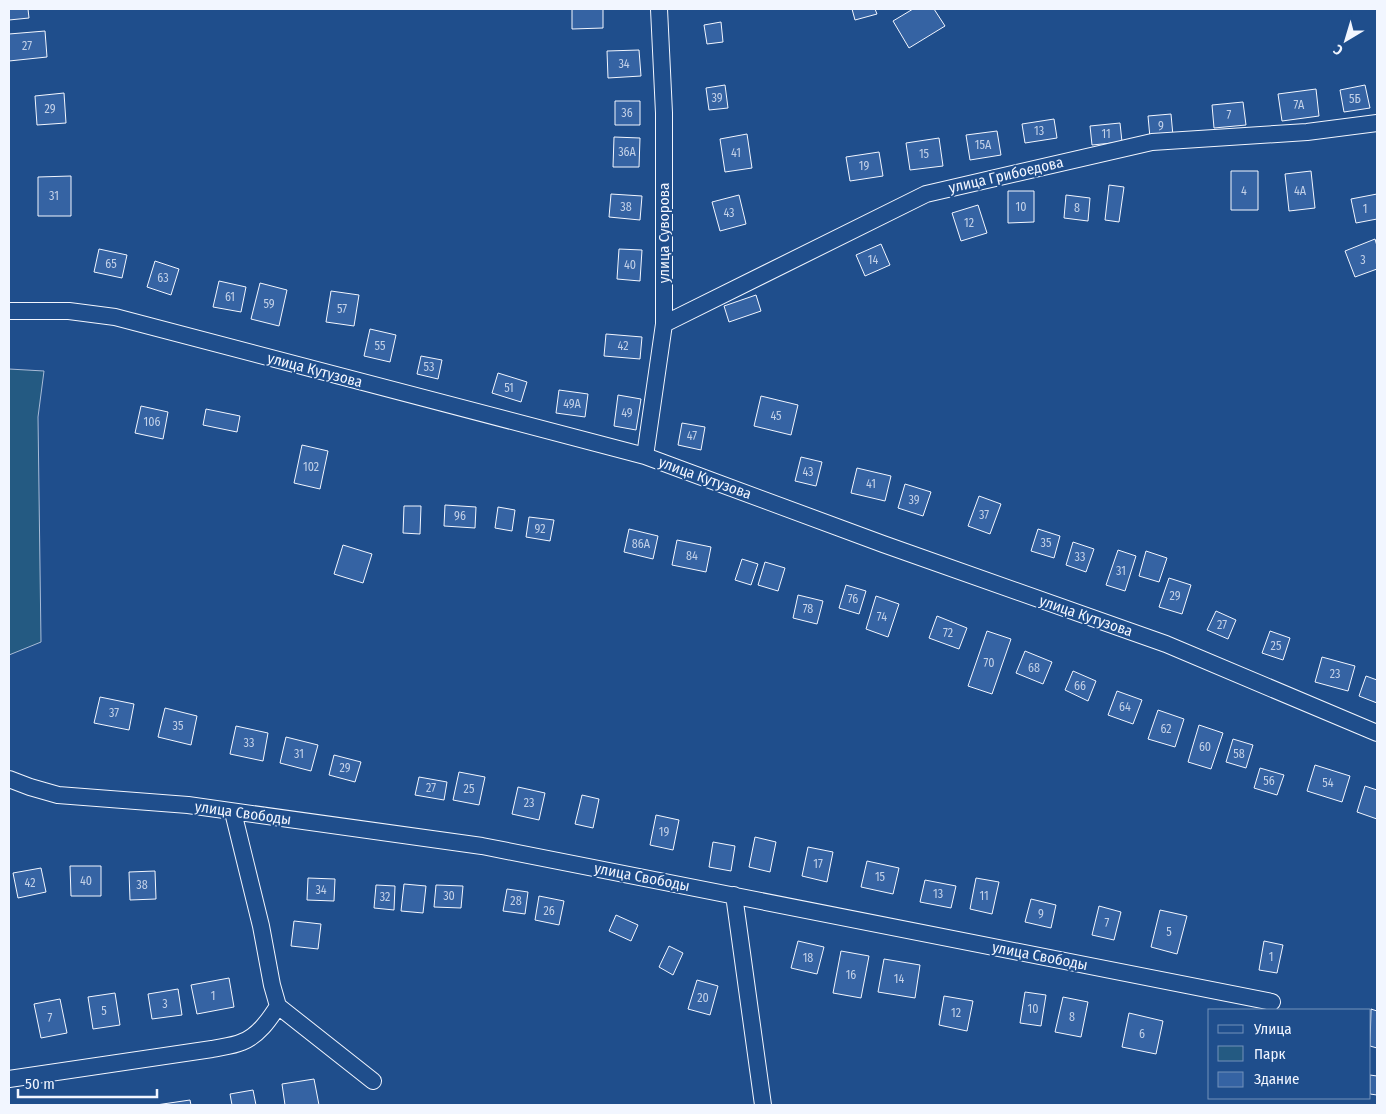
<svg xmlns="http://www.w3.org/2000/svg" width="1386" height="1114" viewBox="0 0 1386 1114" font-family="'Fira Sans Condensed',sans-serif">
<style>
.green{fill:#245a82;stroke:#a8bbd7}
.building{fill:#3563a3;stroke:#f2f6ff}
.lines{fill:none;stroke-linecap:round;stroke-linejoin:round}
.street-casing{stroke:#f2f6ff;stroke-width:18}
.street{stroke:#1f4e8c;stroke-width:16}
.labels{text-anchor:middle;stroke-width:4;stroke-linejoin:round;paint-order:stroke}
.number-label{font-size:12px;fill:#c3d1e8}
.street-label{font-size:15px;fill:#f2f6ff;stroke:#1f4e8c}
</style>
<rect width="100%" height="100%" fill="#1f4e8c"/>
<path class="green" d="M9,369L44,371L38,417L41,642L9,655Z"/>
<path class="building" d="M9,9H28L29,18L9,20Z
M572,9H603V28L572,29Z
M852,9H875L877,14L855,20Z
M913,9H934L945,26L909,48L893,21Z
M721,22L723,42L707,44L704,25Z
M45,31L47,57L9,61V34Z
M639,50L641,76L608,78L607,51Z
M725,85L728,108L709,110L706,88Z
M1365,85L1370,108L1344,112L1340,90Z
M1316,89L1319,116L1282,121L1278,94Z
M64,93L66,123L37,125L35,96Z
M615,101H640V125H615Z
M1243,102L1246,125L1214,128L1212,105Z
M1171,114L1173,136L1150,138L1148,116Z
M1054,119L1057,138L1025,143L1022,124Z
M1120,123L1122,142L1092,145L1090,126Z
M997,131L1001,155L970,160L966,135Z
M747,134L752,168L725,172L720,139Z
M614,137L640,138L639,167H613Z
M939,138L943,166L910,170L906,143Z
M879,152L883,176L850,181L846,157Z
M1231,171H1258V210H1231Z
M1311,171L1315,208L1289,211L1285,174Z
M71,176V216H38V177Z
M1109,185L1124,187L1119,222L1105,220Z
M1008,191H1034V222L1008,223Z
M611,194L642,196L640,220L609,217Z
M1377,194V219L1356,223L1351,199Z
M739,195L746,224L720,231L712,202Z
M1066,195L1090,198L1088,221L1064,218Z
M978,205L987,233L961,241L952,213Z
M1375,239L1377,246V269L1355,277L1345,251Z
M881,244L890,265L865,276L856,255Z
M99,249L127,255L122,278L94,272Z
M619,249L642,250L640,281L617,279Z
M155,261L179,269L171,295L147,287Z
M219,281L246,287L241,312L213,307Z
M260,283L287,290L279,326L251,319Z
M331,291L359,295L354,326L326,322Z
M756,295L761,311L729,322L724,306Z
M370,329L396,335L390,362L364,356Z
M606,334L642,337L640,359L604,356Z
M421,356L442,360L438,379L417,374Z
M498,373L527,382L521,402L492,393Z
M559,390L588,394L585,417L556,413Z
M618,395L641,399L636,430L614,426Z
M761,396L798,405L791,435L754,426Z
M141,406L168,412L163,439L135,433Z
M206,409L240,416L237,432L203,425Z
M682,423L705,427L701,450L678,445Z
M302,445L328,451L320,489L294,483Z
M801,457L822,462L816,486L795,481Z
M857,468L891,476L885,501L851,493Z
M905,484L931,492L923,516L898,508Z
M979,496L1001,504L990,534L968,526Z
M445,505L476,507L475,528L444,526Z
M404,506H421L420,534L403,533Z
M498,507L515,510L512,531L495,528Z
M529,517L554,520L550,541L526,537Z
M629,529L658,536L653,559L624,552Z
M1038,529L1060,536L1054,558L1031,551Z
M677,540L711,547L706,572L672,565Z
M1073,542L1094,549L1086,572L1066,565Z
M343,545L372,554L363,583L334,574Z
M1118,550L1136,556L1125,591L1106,585Z
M1146,551L1167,558L1159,582L1139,576Z
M742,559L758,564L751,585L735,580Z
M765,562L785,568L778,591L758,585Z
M1169,578L1191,585L1182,614L1159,607Z
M846,585L866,591L859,614L839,608Z
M798,595L823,601L817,624L793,618Z
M876,596L899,604L888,637L866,629Z
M1216,611L1236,620L1228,639L1207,630Z
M937,616L967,628L959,649L929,638Z
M987,631L1011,639L992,694L968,686Z
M1270,631L1290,638L1283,660L1262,653Z
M1025,651L1052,662L1043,684L1016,673Z
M1322,657L1355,666L1348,691L1315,682Z
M1073,671L1096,681L1088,701L1065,690Z
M1366,676L1377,680V703L1359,696Z
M1117,691L1142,700L1133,724L1108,715Z
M100,697L134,704L129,730L94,723Z
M165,708L197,716L191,745L158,737Z
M1158,710L1184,719L1175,747L1148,739Z
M1199,725L1223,733L1211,769L1188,762Z
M236,726L268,733L263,761L230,754Z
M286,737L318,745L311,771L280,763Z
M1233,739L1253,745L1246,768L1226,762Z
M334,755L361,762L355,782L329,775Z
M1315,765L1350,776L1342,802L1307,791Z
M1260,768L1284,775L1277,795L1254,788Z
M459,772L485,777L479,805L453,800Z
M419,777L447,782L444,800L415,795Z
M1365,786L1377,790V819L1357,812Z
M518,787L545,793L539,820L512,814Z
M582,795L599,799L593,828L575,824Z
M656,815L679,820L673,850L650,845Z
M755,837L776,842L770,872L749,867Z
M713,842L735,846L731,871L709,867Z
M808,847L833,852L827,882L802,876Z
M867,861L899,868L893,894L861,887Z
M70,866H101V896H71Z
M41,868L46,892L18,898L13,873Z
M155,871L156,899L130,900L129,872Z
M308,878L335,879L334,901L307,900Z
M976,878L999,882L992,914L970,909Z
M925,880L956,886L951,908L920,902Z
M404,884L426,886L423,913L401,911Z
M376,885L395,886L394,910L374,908Z
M436,885L463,886L461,908L434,907Z
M507,889L528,892L525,914L503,911Z
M539,896L564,901L559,925L535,920Z
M1031,899L1056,905L1051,928L1025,922Z
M1099,906L1121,912L1114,940L1092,935Z
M1160,910L1187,916L1177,954L1151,947Z
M616,915L638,925L631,941L609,931Z
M294,921L321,924L318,949L291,946Z
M798,941L824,947L817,974L791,968Z
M1264,941L1283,945L1277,973L1259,970Z
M669,946L683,953L673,975L659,967Z
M841,951L869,956L861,998L833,993Z
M884,959L920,965L915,998L878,992Z
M229,978L234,1007L197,1014L191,985Z
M697,980L718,986L710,1015L688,1009Z
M178,989L182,1015L152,1019L148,994Z
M1025,992L1046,995L1041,1026L1020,1023Z
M115,993L120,1025L93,1029L88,997Z
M944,996L973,1001L967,1031L939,1025Z
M1063,997L1088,1002L1081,1037L1055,1032Z
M60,999L67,1033L41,1038L34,1004Z
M1371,1009L1377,1011V1048L1370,1046Z
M1129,1013L1163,1021L1156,1054L1122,1047Z
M1370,1075L1377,1076V1095L1370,1094Z
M314,1079L319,1105H285L282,1084Z
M253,1090L256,1105H232L230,1094Z
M190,1100L191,1105H156Z"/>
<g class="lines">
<g class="street-casing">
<path id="street" d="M9,311H69L115,317L645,456L883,544L1166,644L1377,733
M664,324L926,194L1152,142L1307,132L1377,123
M645,456L664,324V113L659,9
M9,779L30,787L58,795L188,805L482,846L1272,1002
M233,812L261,926L272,985L278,1006L373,1081
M734,895L763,1105
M9,1079L212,1049C221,1047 233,1046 242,1042C258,1036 269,1020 278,1006"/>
</g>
<use href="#street" class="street"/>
</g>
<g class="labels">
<g class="number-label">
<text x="27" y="50">27</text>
<text x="624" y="68">34</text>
<text x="717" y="102">39</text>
<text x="1355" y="103">5Б</text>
<text x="1299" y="109">7А</text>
<text x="50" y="113">29</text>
<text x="627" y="117">36</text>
<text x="1229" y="119">7</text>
<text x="1161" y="130">9</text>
<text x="1039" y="135">13</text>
<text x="1106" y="138">11</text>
<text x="983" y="149">15А</text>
<text x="627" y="156">36А</text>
<text x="736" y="157">41</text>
<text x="924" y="158">15</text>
<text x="864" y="170">19</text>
<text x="1244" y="195">4</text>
<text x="1300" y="195">4А</text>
<text x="54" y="200">31</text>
<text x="626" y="211">38</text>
<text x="1021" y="211">10</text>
<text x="1077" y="212">8</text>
<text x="1365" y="213">1</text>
<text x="729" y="217">43</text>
<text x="969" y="227">12</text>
<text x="873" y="264">14</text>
<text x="1363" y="264">3</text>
<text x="111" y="268">65</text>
<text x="630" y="269">40</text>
<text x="163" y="282">63</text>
<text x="230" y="301">61</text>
<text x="269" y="308">59</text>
<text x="342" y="313">57</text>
<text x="380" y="350">55</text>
<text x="623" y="350">42</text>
<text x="429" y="371">53</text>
<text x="509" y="392">51</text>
<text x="572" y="408">49А</text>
<text x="627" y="417">49</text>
<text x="776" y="420">45</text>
<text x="152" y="426">106</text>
<text x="692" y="440">47</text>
<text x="311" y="471">102</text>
<text x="808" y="476">43</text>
<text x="871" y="488">41</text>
<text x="914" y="504">39</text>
<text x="984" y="519">37</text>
<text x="460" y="520">96</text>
<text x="540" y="533">92</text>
<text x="1046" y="547">35</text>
<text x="641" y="548">86А</text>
<text x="692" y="560">84</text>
<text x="1080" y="561">33</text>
<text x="1121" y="575">31</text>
<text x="1175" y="600">29</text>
<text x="853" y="603">76</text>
<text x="808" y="613">78</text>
<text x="882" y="621">74</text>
<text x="1222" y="629">27</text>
<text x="948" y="637">72</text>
<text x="1276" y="650">25</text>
<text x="989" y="667">70</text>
<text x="1034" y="672">68</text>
<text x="1335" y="678">23</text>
<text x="1080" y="690">66</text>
<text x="1125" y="711">64</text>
<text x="114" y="717">37</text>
<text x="178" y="730">35</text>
<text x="1166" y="733">62</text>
<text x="249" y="747">33</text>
<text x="1205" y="751">60</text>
<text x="299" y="758">31</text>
<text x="1239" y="758">58</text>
<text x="345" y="772">29</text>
<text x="1269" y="785">56</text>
<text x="1328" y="787">54</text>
<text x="431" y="792">27</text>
<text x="469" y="793">25</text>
<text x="529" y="807">23</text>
<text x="664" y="836">19</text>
<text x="818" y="868">17</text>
<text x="880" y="881">15</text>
<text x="86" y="885">40</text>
<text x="30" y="887">42</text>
<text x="142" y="889">38</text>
<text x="321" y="894">34</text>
<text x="938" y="898">13</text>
<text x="449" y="900">30</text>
<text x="984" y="900">11</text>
<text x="385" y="901">32</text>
<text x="516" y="905">28</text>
<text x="549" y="915">26</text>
<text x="1041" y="918">9</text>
<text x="1107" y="927">7</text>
<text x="1169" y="936">5</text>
<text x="1271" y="961">1</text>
<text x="808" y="962">18</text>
<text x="851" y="979">16</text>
<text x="899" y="983">14</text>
<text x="213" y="1000">1</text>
<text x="703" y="1002">20</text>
<text x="165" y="1008">3</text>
<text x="1033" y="1013">10</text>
<text x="104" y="1015">5</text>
<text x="956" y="1017">12</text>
<text x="1072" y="1021">8</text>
<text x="50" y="1022">7</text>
<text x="1142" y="1038">6</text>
</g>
<g class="street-label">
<text transform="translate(1006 175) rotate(-13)" y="5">улица Грибоедова</text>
<text transform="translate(664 233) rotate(-90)" y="5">улица Суворова</text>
<text transform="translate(315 370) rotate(15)" y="5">улица Кутузова</text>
<text transform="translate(705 478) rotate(20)" y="5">улица Кутузова</text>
<text transform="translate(1086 616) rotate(19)" y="5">улица Кутузова</text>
<text transform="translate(243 813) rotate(8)" y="5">улица Свободы</text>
<text transform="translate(642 877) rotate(11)" y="5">улица Свободы</text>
<text transform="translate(1040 956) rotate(11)" y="5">улица Свободы</text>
</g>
</g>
<rect width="1386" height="1114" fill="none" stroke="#f2f6ff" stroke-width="20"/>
<rect x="1208" y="1009" width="162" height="90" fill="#1f4e8c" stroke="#7391ba"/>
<rect x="1218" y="1025" width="25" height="8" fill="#1f4e8c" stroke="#7391ba"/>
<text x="1254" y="1034" font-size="15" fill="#f2f6ff">Улица</text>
<rect x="1218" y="1046" width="25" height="15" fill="#245a82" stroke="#7391ba"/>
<text x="1254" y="1059" font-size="15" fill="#f2f6ff">Парк</text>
<rect x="1218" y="1072" width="25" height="15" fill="#3563a3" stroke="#7391ba"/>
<text x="1254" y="1084" font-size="15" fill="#f2f6ff">Здание</text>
<g transform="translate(1346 40) rotate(218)" stroke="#1f4e8c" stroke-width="4" paint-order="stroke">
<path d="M0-4L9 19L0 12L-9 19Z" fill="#f2f6ff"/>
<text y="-8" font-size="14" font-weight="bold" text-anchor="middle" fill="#f2f6ff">С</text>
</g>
<path d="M18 1089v8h139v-8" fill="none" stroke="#f2f6ff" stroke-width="2.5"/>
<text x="25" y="1089" font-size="15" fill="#f2f6ff" stroke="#1f4e8c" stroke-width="4" paint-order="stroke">50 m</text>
</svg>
